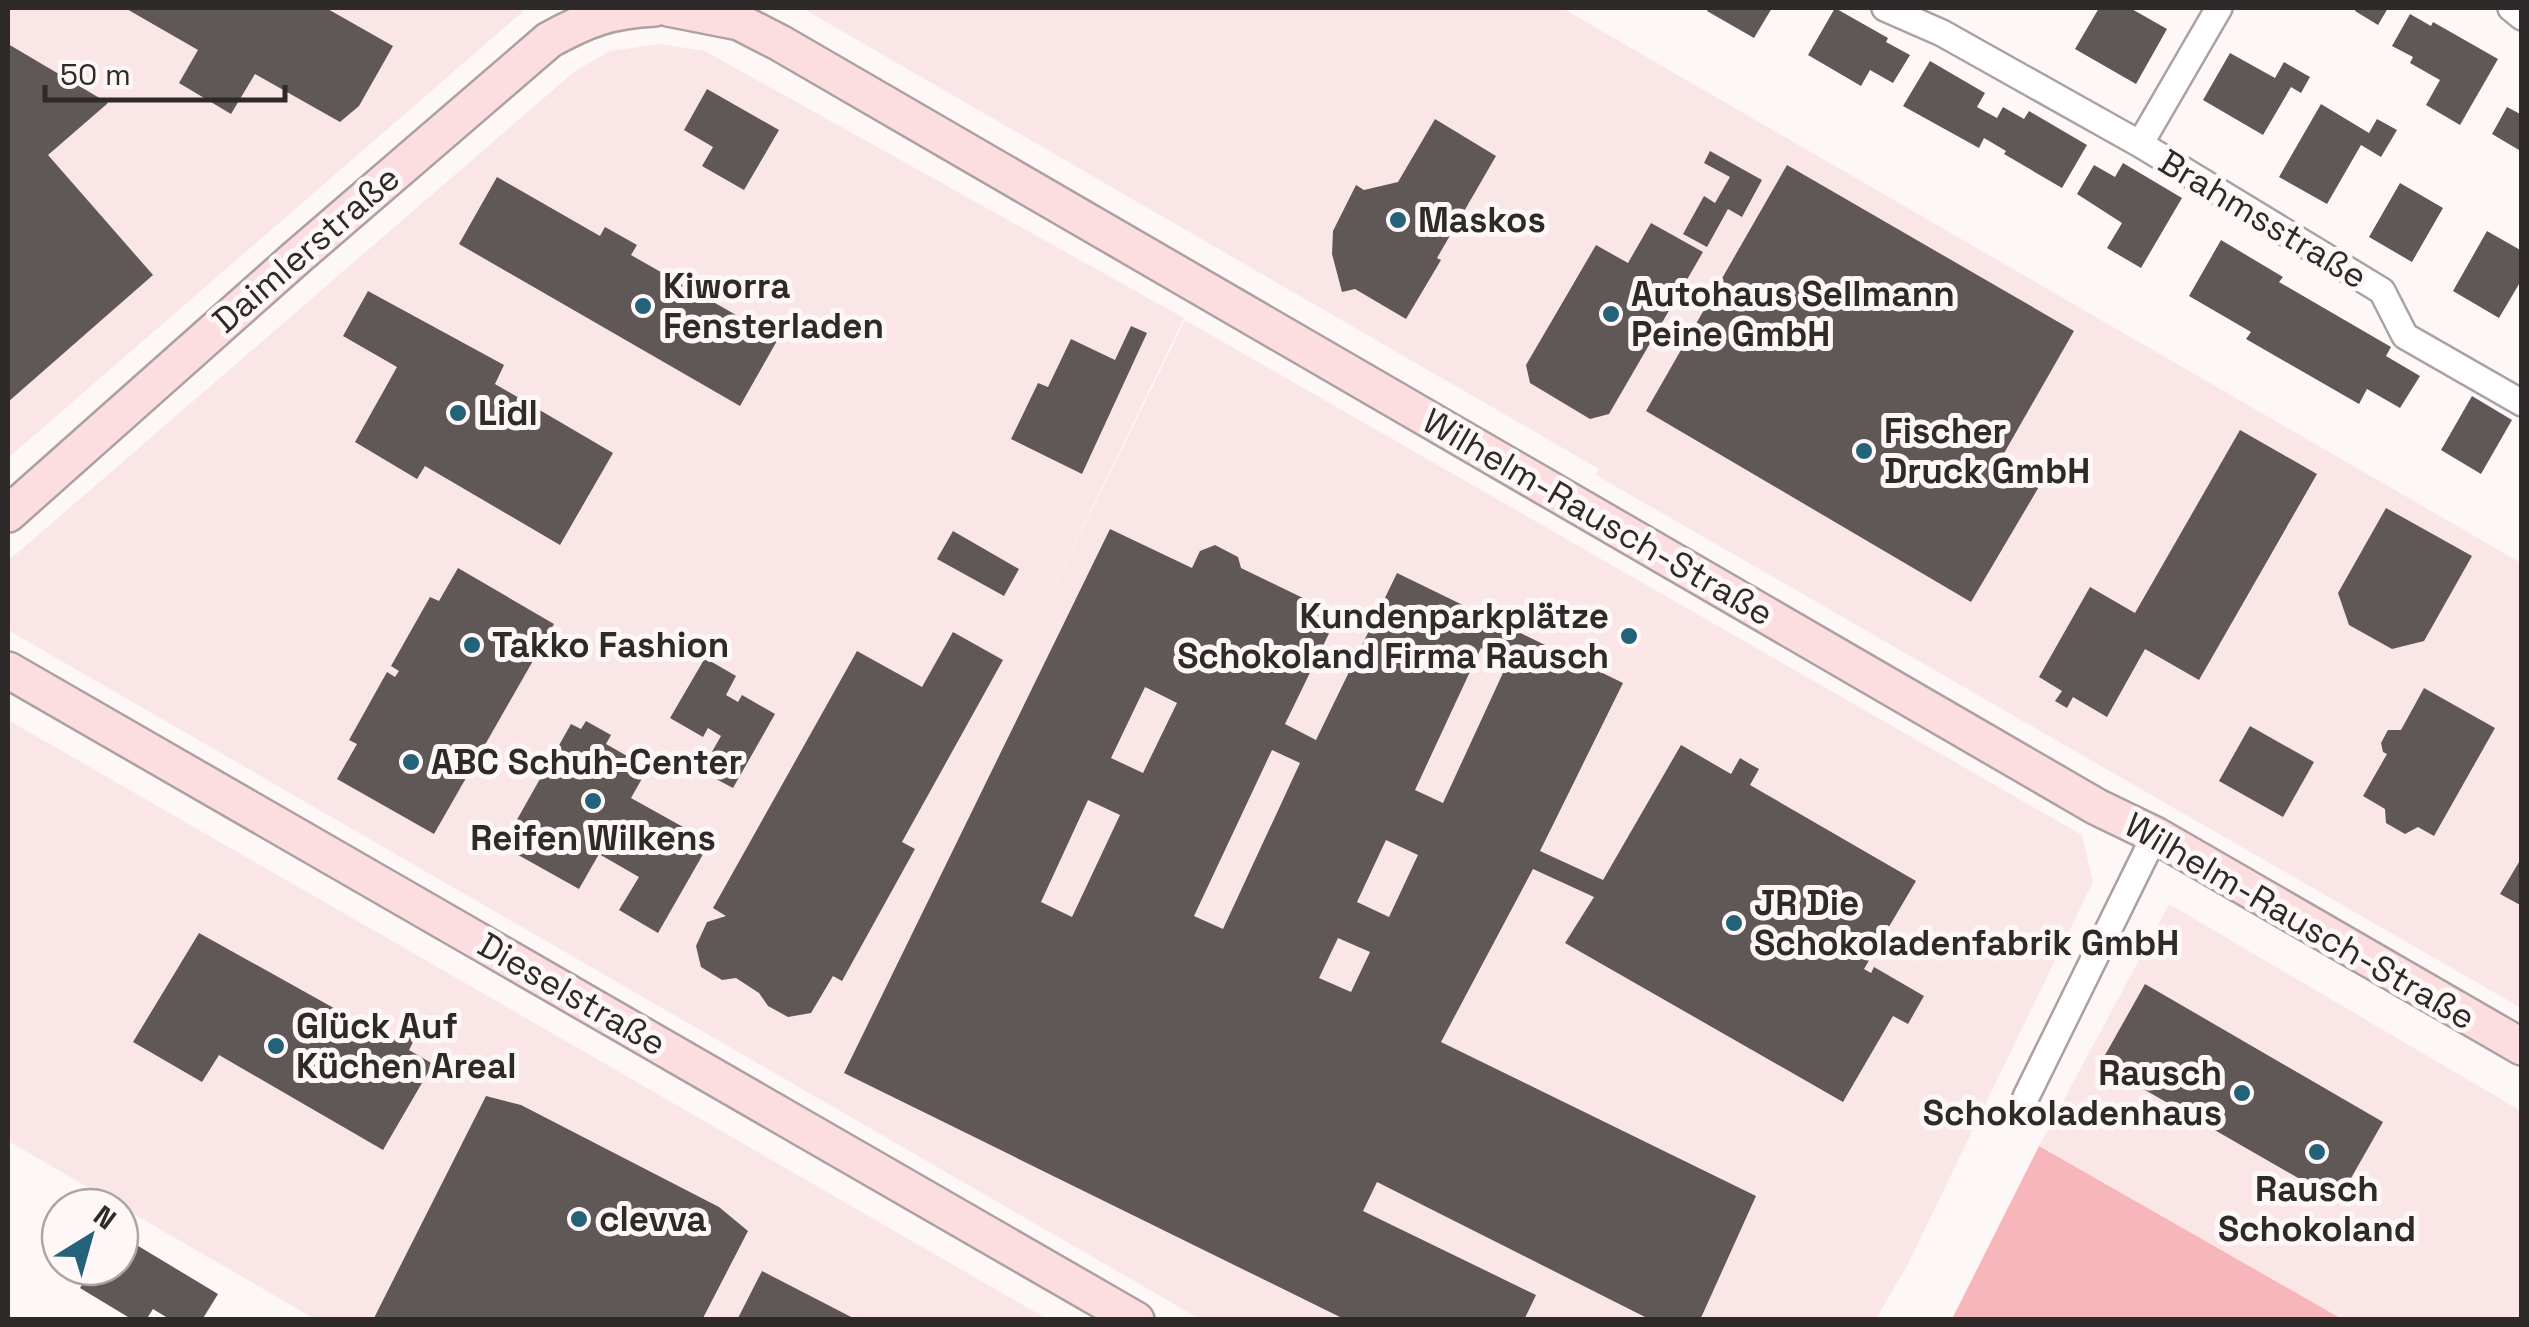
<svg xmlns="http://www.w3.org/2000/svg" width="2529" height="1327" viewBox="0 0 2529 1327" font-family="'Space Grotesk',sans-serif">
<style>
.built{fill:#fbe6e7}
.green{fill:#f7b6b9}
.building{fill:#605757;fill-rule:evenodd}
.lines{fill:none;stroke-linecap:round;stroke-linejoin:round}
.street-casing{stroke:#aca1a1;stroke-width:30}
.secondary-casing{stroke:#aca1a1;stroke-width:40}
.street{stroke:#fff;stroke-width:25}
.secondary{stroke:#fddee0;stroke-width:35}
.poi-dot{fill:#246279;stroke:#fef7f8;stroke-width:4}
.labels{text-anchor:middle;stroke-width:10;stroke-linejoin:round;paint-order:stroke}
.street-label{font-size:35px;fill:#2e2a2a;stroke:#fef7f8}
.poi-label{font-size:35px;font-weight:bold;fill:#2e2a2a;stroke:#fef7f8;text-anchor:start}
</style>
<rect width="100%" height="100%" fill="#fef7f8"/>
<path class="built" d="M8,8H527L8,458Z
M802,8H1562L2521,563V1008L1596,475L1599,469Z
M660,44L705,51L1184,318L1025,647L1185,320L2082,835L2093,882L1908,1264L1876,1319H1200L8,630V561L575,71L610,51Z
M8,720L512,1010L1047,1319H315L8,1141Z
M2169,904L2521,1111V1319H2342L2039,1146Z"/>
<path class="green" d="M2039,1146L2342,1319H1952Z"/>
<path class="building" d="M125,8H326L393,46L359,106L340,122L255,74L231,114L179,83L198,50Z
M1709,8H1772L1754,38L1707,11Z
M1835,8L1888,38L1886,42L1910,55L1893,83L1870,70L1861,86L1808,55Z
M2099,8H2130L2167,29L2136,84L2075,49Z
M2357,8H2388L2378,25L2355,11Z
M2410,14L2431,26L2433,22L2498,59L2460,125L2426,105L2440,80L2410,63L2413,57L2392,46Z
M8,44L108,103L48,155L153,275L8,402Z
M2230,53L2275,78L2284,62L2310,77L2301,93L2291,87L2263,135L2203,100Z
M1930,61L1985,93L1977,107L1997,118L2003,107L2024,119L2029,111L2087,145L2062,188L2004,154L2006,151L1984,138L1979,148L1903,106Z
M707,89L779,130L744,190L702,166L713,147L684,130Z
M2321,104L2369,133L2377,119L2397,130L2381,157L2361,145L2327,204L2279,177Z
M2507,107L2522,115L2519,150L2492,134Z
M1435,119L1496,156L1437,258L1441,260L1406,319L1355,289L1342,292L1332,254L1333,231L1356,185L1364,190L1398,182Z
M1710,151L1762,180L1742,217L1728,209L1707,247L1683,234L1704,196L1715,203L1730,177L1704,163Z
M2123,163L2182,198L2141,268L2107,248L2122,223L2077,194L2094,165L2115,177Z
M1787,165L2074,331L1999,462L2040,485L1971,602L1646,411Z
M497,177L600,236L605,227L637,245L631,255L778,339L740,406L459,244Z
M2400,183L2443,208L2412,262L2369,237Z
M1651,223L1703,252L1609,414L1590,419L1530,383L1526,365L1596,245L1628,263Z
M2487,231L2522,251V279L2499,318L2453,291Z
M2221,240L2283,277L2279,282L2391,347L2386,356L2420,376L2400,408L2367,389L2359,404L2246,339L2251,332L2189,296Z
M368,291L504,365L495,384L613,453L560,545L425,466L417,479L355,442L397,367L343,336Z
M1131,326L1147,333L1082,474L1011,439L1038,383L1048,387L1071,339L1115,360Z
M2472,396L2512,420L2481,474L2441,450Z
M2240,430L2317,474L2199,680L2145,649L2107,717L2073,697L2067,708L2055,701L2062,691L2039,677L2090,587L2135,613Z
M2386,508L2472,556L2424,641L2392,649L2349,625L2338,593Z
M1110,529L1192,568L1200,551L1215,545L1238,557L1241,568L1338,615L1285,724L1316,740L1397,573L1623,683L1540,851L1603,880L1681,745L1731,774L1740,758L1750,764L1759,769L1750,785L1916,881L1864,969L1871,973L1874,967L1924,996L1908,1024L1893,1016L1843,1102L1565,943L1594,897L1533,869L1441,1042L1756,1196L1700,1320H1651L1377,1182L1363,1211L1536,1295L1524,1320H1346L844,1073ZM1481,648L1508,662L1443,803L1415,790ZM1145,687L1177,703L1143,773L1111,758ZM1272,750L1300,763L1223,929L1194,916ZM1088,800L1120,815L1072,917L1041,902ZM1386,840L1418,855L1389,917L1357,902ZM1338,938L1370,952L1351,992L1319,978Z
M953,531L1019,569L1004,596L937,559Z
M458,568L554,624L434,834L337,779L357,744L349,740L387,672L395,677L399,671L391,666L430,597L439,601Z
M953,632L1003,660L902,842L915,849L842,981L833,976L811,1013L788,1017L768,1006L759,993L736,978L722,980L701,967L696,946L707,922L726,916L713,908L857,651L922,687Z
M705,658L736,676L726,695L738,702L742,695L775,714L733,788L701,771L721,736L708,728L703,737L670,718Z
M2424,688L2495,728L2434,836L2418,827L2405,834L2386,823L2385,809L2363,796L2387,754L2383,752L2381,743L2388,730H2401Z
M586,721L611,735L606,744L648,768L631,798L710,842L658,933L619,910L639,877L599,854L579,889L502,846L571,724L581,729Z
M2250,726L2314,762L2283,817L2219,781Z
M2522,857V906L2500,894Z
M199,933L393,1041L399,1029L415,1038L409,1050L433,1064L383,1150L219,1055L202,1082L133,1042Z
M2145,984L2383,1122L2338,1201L2100,1064Z
M486,1096L521,1105L719,1207L748,1231L702,1320H373Z
M120,1235L218,1294L202,1320H171L153,1309L146,1320H133L80,1288L89,1273L78,1267H120Z
M762,1271L857,1320H737Z"/>
<g class="lines">
<g class="street-casing">
<path id="street" d="M1885,8L1942,33L2140,144L2382,291L2405,336L2522,403
M2511,8L2522,17
M2140,144L2219,8
M2026,1097L2155,835"/>
</g>
<g class="secondary-casing">
<path id="secondary" d="M668,8L739,22L780,43L2097,807L2155,835L2522,1047
M8,514L296,258L549,40C587,19 611,10 655,8
M8,670L1136,1320"/>
</g>
<use href="#street" class="street"/>
<use href="#secondary" class="secondary"/>
</g>
<g class="poi-dot">
<circle cx="1398" cy="220" r="10"/>
<circle cx="643" cy="306" r="10"/>
<circle cx="1611" cy="314" r="10"/>
<circle cx="458" cy="413" r="10"/>
<circle cx="1864" cy="451" r="10"/>
<circle cx="1629" cy="636" r="10"/>
<circle cx="472" cy="645" r="10"/>
<circle cx="411" cy="762" r="10"/>
<circle cx="593" cy="801" r="10"/>
<circle cx="1734" cy="923" r="10"/>
<circle cx="276" cy="1046" r="10"/>
<circle cx="2242" cy="1093" r="10"/>
<circle cx="2317" cy="1152" r="10"/>
<circle cx="579" cy="1219" r="10"/>
</g>
<g class="labels">
<g class="street-label">
<text transform="translate(2263 219) rotate(31)" y="12">Brahmsstraße</text>
<text transform="translate(306 249) rotate(-41)" y="12">Daimlerstraße</text>
<text transform="translate(1598 517) rotate(30)" y="12">Wilhelm-Rausch-Straße</text>
<text transform="translate(2300 921) rotate(30)" y="12">Wilhelm-Rausch-Straße</text>
<text transform="translate(572 994) rotate(30)" y="12">Dieselstraße</text>
</g>
<g class="poi-label">
<text x="1418" y="232">Maskos</text>
<text x="663" y="298">Kiworra<tspan x="663" dy="40">Fensterladen</tspan></text>
<text x="1631" y="306">Autohaus Sellmann<tspan x="1631" dy="40">Peine GmbH</tspan></text>
<text x="478" y="425">Lidl</text>
<text x="1884" y="443">Fischer<tspan x="1884" dy="40">Druck GmbH</tspan></text>
<text x="1609" y="628" text-anchor="end">Kundenparkplätze<tspan x="1609" dy="40">Schokoland Firma Rausch</tspan></text>
<text x="492" y="657">Takko Fashion</text>
<text x="431" y="774">ABC Schuh-Center</text>
<text x="593" y="850" text-anchor="middle">Reifen Wilkens</text>
<text x="1754" y="915">JR Die<tspan x="1754" dy="40">Schokoladenfabrik GmbH</tspan></text>
<text x="296" y="1038">Glück Auf<tspan x="296" dy="40">Küchen Areal</tspan></text>
<text x="2222" y="1085" text-anchor="end">Rausch<tspan x="2222" dy="40">Schokoladenhaus</tspan></text>
<text x="2317" y="1201" text-anchor="middle">Rausch<tspan x="2317" dy="40">Schokoland</tspan></text>
<text x="599" y="1231">clevva</text>
</g>
</g>
<rect width="2529" height="1327" fill="none" stroke="#2e2a2a" stroke-width="20"/>
<g transform="translate(90 1237) rotate(37)"><circle r="48" fill="#fef7f8" stroke="#aba5a6" stroke-width="2.5"/>
<path d="M0-8L18 38L0 25L-18 38Z" fill="#246279"/>
<text y="-15" font-size="28" font-weight="bold" text-anchor="middle" fill="#2e2a2a">N</text>
</g>
<path d="M45 85v15h240v-15" fill="none" stroke="#2e2a2a" stroke-width="5"/>
<text x="60" y="85" font-size="30" fill="#2e2a2a" stroke="#fef7f8" stroke-width="8" paint-order="stroke">50 m</text>
</svg>
